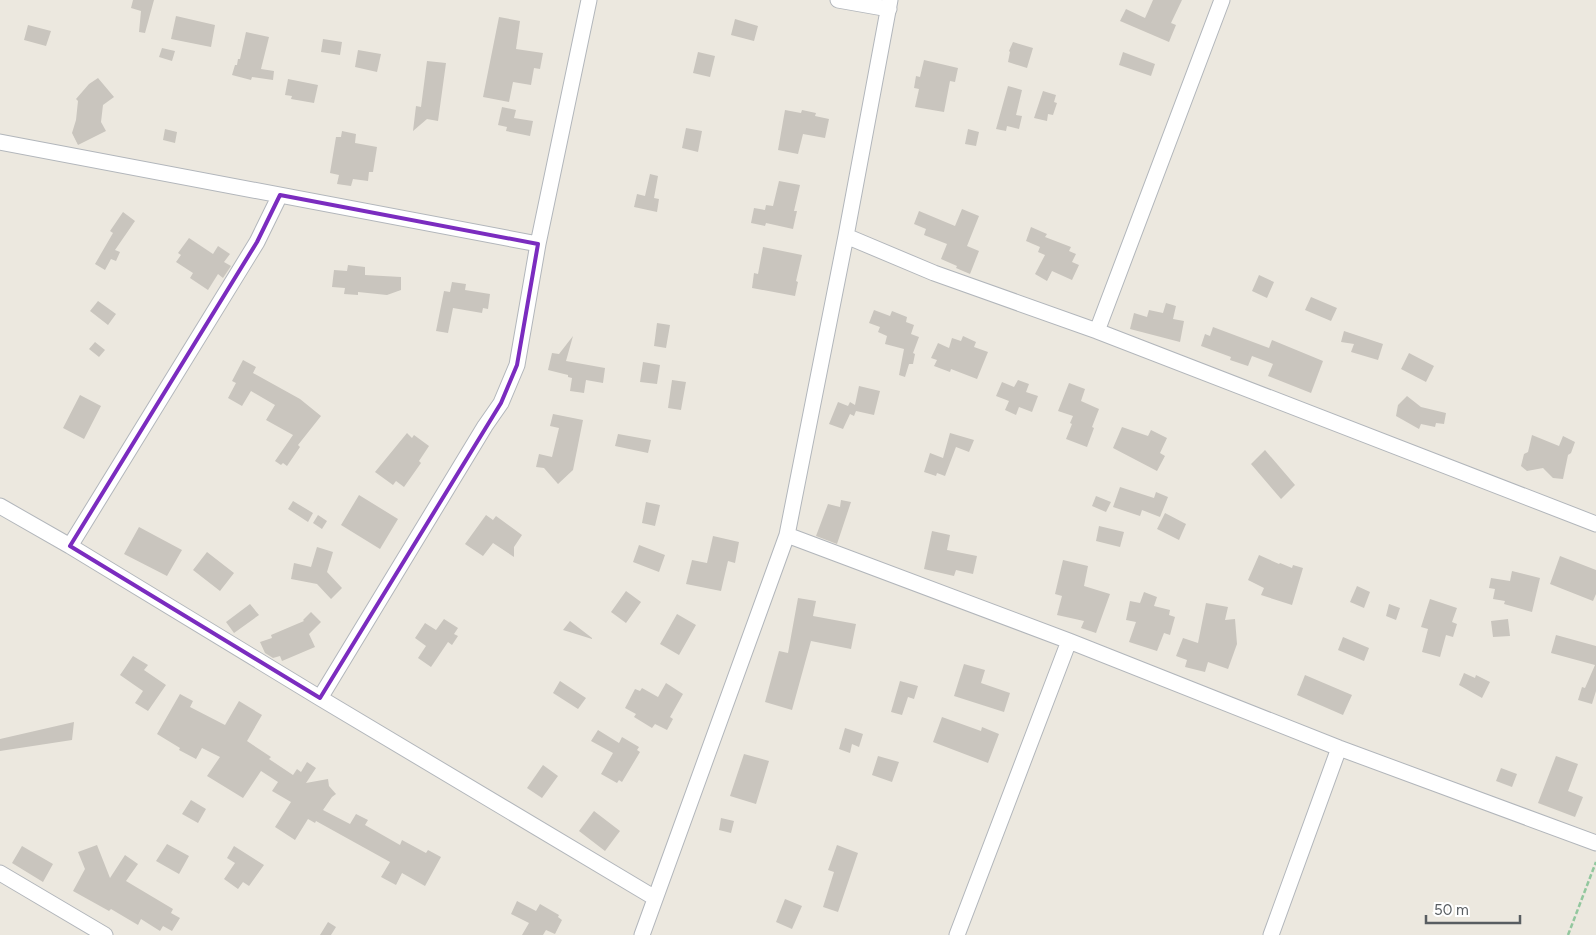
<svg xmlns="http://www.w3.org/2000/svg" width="1596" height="935" viewBox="0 0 1596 935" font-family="Figtree,sans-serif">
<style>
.building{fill:#c9c5be}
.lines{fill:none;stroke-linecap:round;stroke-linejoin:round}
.minor-casing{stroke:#b2b6bb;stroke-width:17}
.path{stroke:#92c79e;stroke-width:2.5;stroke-dasharray:5 2.5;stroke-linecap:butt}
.minor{stroke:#fff;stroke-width:15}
.marked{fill:none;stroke:#7b2cbf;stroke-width:4;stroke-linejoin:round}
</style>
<rect width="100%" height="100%" fill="#ece8df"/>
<path class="building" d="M133,0H154L145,33L139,32L141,11L131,8Z
M1153,0H1182L1171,23L1176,25L1169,42L1120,21L1126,9L1145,18Z
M176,16L215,25L211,47L171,39Z
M499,17L520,21L516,49L543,53L540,69L534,68L531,85L513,82L509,102L483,97Z
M735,19L758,26L754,41L731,35Z
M28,25L51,31L46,46L24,40Z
M246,32L269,37L261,69L274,71L273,80L252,77L251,80L232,75L235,65H237L238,59H240Z
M323,39L342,42L340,55L321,52Z
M1013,42L1033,48L1027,68L1008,62L1010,52L1009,51Z
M162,48L175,51L172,61L159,57Z
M358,50L381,54L377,72L355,67Z
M698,52L715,56L710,77L693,73Z
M1123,52L1155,64L1151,76L1119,65Z
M924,60L958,68L955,82L950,81L944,112L915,107L919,89L914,88L916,76L920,77Z
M427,61L446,63L438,121L427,119L413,131L416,106L421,107Z
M98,78L114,97L103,105L101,122L106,131L78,145L72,133L76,120L78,101L76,99L89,84Z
M288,79L318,85L314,103L291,99L292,96L285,95Z
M1008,86L1022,90L1016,115L1022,116L1019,129L1007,126L1006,131L996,129Z
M1043,91L1056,95L1054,102L1057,103L1053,115L1048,114L1047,121L1034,118Z
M502,107L516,110L514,118L533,121L530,136L506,131L507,127L498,125Z
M785,110L801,113L802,110L816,113L815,116L829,119L825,138L803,134L798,154L778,150Z
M686,128L702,131L698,152L682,148Z
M165,129L177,132L175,143L163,140Z
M968,129L979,132L976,146L965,144Z
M342,131L356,134L355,143L377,147L373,172H369L368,181L353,179L351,186L337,184L339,175L330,173L336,137H341Z
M650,174L658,176L654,198L659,199L657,212L634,207L637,194L645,196Z
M779,181L800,185L794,211H797L793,229L766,223L765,226L751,223L754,208L765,210L766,205L773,206Z
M962,209L979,216L967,246L979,251L970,274L956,268L957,266L941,259L947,244L924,235L926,229L914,224L919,211L955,226Z
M123,212L135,221L115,250L120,252L116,261L111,259L105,270L95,264L113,233L110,231Z
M1031,227L1047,234L1045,237L1071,247L1069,251L1076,254L1072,262L1079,265L1072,280L1052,271L1047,281L1035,274L1045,255L1038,252L1040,247L1026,241Z
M189,238L213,254L218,246L230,254L224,262L231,266L223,278L218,274L208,290L190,278L193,273L176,262L181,255L178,253Z
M763,247L802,255L796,281L798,282L795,296L752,288L754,273L758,274Z
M348,265L365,267V275L401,277V290L387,295L358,292V295L344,294L345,288L332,287L334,270L347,271Z
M1259,275L1274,282L1267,298L1252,291Z
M452,282L466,284L465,290L490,294L488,309L483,308L482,313L453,308L448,333L436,331L444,291L450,292Z
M1311,297L1337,308L1331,321L1305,310Z
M98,301L116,314L108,325L90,311Z
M1166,303L1176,306L1173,319L1184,321L1180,342L1130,329L1134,313L1147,317L1149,310L1163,313Z
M874,310L890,316L892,311L907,317L906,322L914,325L911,334L919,337L913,353L915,354L913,364H909L905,377L899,375L904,349L885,344L887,336L878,332L880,327L869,323Z
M657,323L670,325L666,348L654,346Z
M1213,327L1269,348L1272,340L1323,361L1311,393L1268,376L1273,364L1252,356L1248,366L1230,360L1231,357L1201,346L1205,334L1210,336Z
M1344,331L1383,344L1378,360L1351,352L1354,344L1341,342Z
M573,336L566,361L605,368L603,383L586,380L584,393L570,391L572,378L568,377V375L548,370L552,353L559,354Z
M963,336L976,342L974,347L988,352L977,379L951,369L950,372L934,366L937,360L931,358L938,343L949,348L952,338L961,341Z
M95,342L105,350L99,357L89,349Z
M1409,353L1434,366L1426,382L1401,369Z
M243,360L256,367L253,373L300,399L321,416L298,445L300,447L287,466L283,463L281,465L275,461L293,435L266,420L275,405L251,391L242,406L228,398L236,383L232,381Z
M643,362L660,365L657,384L640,382Z
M672,380L686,382L681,410L668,408Z
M1018,380L1029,384L1026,392L1038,396L1032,412L1019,407L1016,415L1005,410L1009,401L996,396L1002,382L1014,387Z
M1069,383L1085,389L1081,401L1099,409L1092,427L1094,428L1087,447L1066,439L1072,424L1070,423L1073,416L1058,411Z
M859,386L880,391L874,415L856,411L854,416L850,414L843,429L829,424L838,402L848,406L850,402L855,405Z
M80,395L101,406L84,439L63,428Z
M1407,396L1421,407L1446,413L1444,424L1436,423L1435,427L1421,424L1419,429L1396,416L1398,405Z
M553,414L583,420L573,470L558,484L544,468L536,467L539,454L552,457L559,428L550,426Z
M1122,427L1148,436L1151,430L1167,438L1160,453L1165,456L1157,471L1113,448Z
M407,433L412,438L414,435L429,446L419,461L421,463L404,487L396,481L393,485L375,472Z
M950,433L974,440L969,452L956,447L945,476L937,473L936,476L924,472L930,453L943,458Z
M618,434L651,440L648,453L615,446Z
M1532,435L1559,446L1563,436L1575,442L1571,453L1568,455L1563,479L1553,478L1543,468L1527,471L1521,466L1524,454L1528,452Z
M1265,450L1295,485L1281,499L1251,464Z
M1120,487L1154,498L1156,492L1168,497L1160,517L1142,510L1140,516L1113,507Z
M359,495L398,519L380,549L341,525Z
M1096,496L1111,502L1106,512L1092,506Z
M841,500L851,502L837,544L816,536L828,504L840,507Z
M293,501L313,513L308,522L288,509Z
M646,502L660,505L655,526L642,523Z
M1165,513L1186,524L1179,540L1157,529Z
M318,515L327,521L322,529L313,523Z
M486,515L493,520L496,516L522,535L514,547V557L493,543L483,556L465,544Z
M1099,526L1124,532L1120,547L1096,541Z
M139,527L182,550L167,576L124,554Z
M932,531L950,535L947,550L977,556L973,574L956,570L954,576L924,569Z
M713,536L739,542L735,563L728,561L721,591L686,584L692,560L707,563Z
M639,545L665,555L659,572L633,562Z
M317,547L333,552L327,572L342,588L331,599L317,584L291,579L294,563L311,567Z
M207,552L234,573L220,591L193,570Z
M1259,555L1279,564L1280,563L1292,568L1293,565L1303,568L1292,605L1261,595L1264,588L1248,580Z
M1560,556L1596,570V594L1593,601L1550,584Z
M1063,560L1088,566L1084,586L1110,594L1096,633L1081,628L1084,621L1057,615L1062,596L1055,594Z
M1512,571L1540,578L1532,612L1504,604L1505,601L1493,599L1495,589L1489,588L1491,578L1510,581Z
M1357,586L1370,592L1364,608L1350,602Z
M626,591L641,602L626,623L611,612Z
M1144,592L1157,597L1154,606L1170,610L1169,615L1175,617L1170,635L1164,633L1157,651L1129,642L1136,622L1126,620L1130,601L1140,603Z
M798,598L816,601L813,616L856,624L851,649L811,641L792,710L765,702L779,651L788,653Z
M1430,599L1457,608L1452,622L1457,624L1453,637L1446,635L1440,657L1422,652L1428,629L1421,627Z
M1206,603L1228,607L1225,620L1235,619L1237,644L1228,669L1208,662L1205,672L1185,667L1187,660L1176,656L1183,638L1198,643Z
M250,604L259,615L234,633L226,622Z
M1389,604L1400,608L1396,620L1386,616Z
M311,612L321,622L309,634L315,647L282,661L280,656L273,658L265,653L260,642L272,638L271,635L304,621L303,620Z
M677,614L696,625L679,655L660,644Z
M444,619L458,628L454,634L458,636L452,645L448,642L431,667L418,658L426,646L415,638L425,623L436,630Z
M1508,619L1510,636L1493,637L1491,621Z
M570,621L592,638V639L563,630Z
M1556,635L1596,646V691L1592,704L1578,700L1582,687L1585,688L1595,665L1551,653Z
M1343,637L1369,648L1364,661L1338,650Z
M133,656L148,665L144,670L166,685L148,711L135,703L143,691L120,675Z
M964,664L985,670L981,683L1010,693L1004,712L954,696Z
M1464,673L1475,678L1476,675L1490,682L1482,698L1459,685Z
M1305,675L1352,695L1343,715L1297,695Z
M560,681L586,698L578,709L553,693Z
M900,681L918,686L914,699L908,697L902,715L891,712Z
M666,683L683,694L670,717L673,719L667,730L655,724L652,728L634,717L636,714L625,708L635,689L640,691L642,688L658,697Z
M180,694L193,701L190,707L225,725L239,701L262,715L247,741L271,757L269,759L293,775L297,769L301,772L307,762L316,768L306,783L328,779L329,786L336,794L332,797L323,810L350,824L356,814L368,820L365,825L400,845L402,840L426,853L428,850L441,857L425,886L402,873L396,885L381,877L390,862L316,821L315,823L308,819L295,840L275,827L291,802L272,791L278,782L261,771L243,798L207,776L220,757L202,748L196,759L179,750L180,748L157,734Z
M942,717L981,731L982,727L999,734L988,763L933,742Z
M74,722L72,740L0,751V739Z
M845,728L863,734L859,747L852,744L850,753L839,749Z
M598,730L619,743L622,737L639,747L637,750L640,752L622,782L619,780L617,783L601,774L613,753L591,741Z
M744,754L769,761L756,804L730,796Z
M878,756L899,762L892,782L872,775Z
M1556,756L1578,764L1568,791L1583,797L1575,817L1538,803Z
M543,765L558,776L542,798L527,788Z
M1501,768L1517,774L1512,787L1496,781Z
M191,800L206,809L198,823L182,814Z
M594,811L620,831L605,851L579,831Z
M721,818L734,821L731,833L719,830Z
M167,844L189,856L179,874L156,861Z
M97,845L110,878L125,855L138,864L126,881L173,909L171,913L180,918L172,931L163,926L160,931L141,919L138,925L111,909L109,911L73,891L85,869L78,852Z
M837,845L858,853L838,912L823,907L834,872L828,870Z
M22,846L53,864L43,882L12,863Z
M234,846L264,865L249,886L243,882L238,889L224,879L235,863L227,858Z
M785,899L802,906L792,929L776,922Z
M517,901L536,911L540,904L559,915L558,917L562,920L555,934L546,930L543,935H522L529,923L511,914Z
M328,922L336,927L331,935H320Z"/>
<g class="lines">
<g class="minor-casing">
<path id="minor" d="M838,0L889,9
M0,142L538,244
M846,236L934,273L1097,331L1596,524
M1097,331L1222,0
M0,506L70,546L320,698L655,898
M787,535L1069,641L1339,748L1596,843
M70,546L257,242L280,195
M320,698L485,426L501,403L517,365L538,244L589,0
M0,873L105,935
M642,935L787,535L846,236L890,0
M957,935L1069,641
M1271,935L1339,748"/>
</g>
<path class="path" d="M1568,935L1596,862"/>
<use href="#minor" class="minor"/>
</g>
<path class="marked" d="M280,195L538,244L517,365L501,403L320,698L70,546L257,242Z"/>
<path d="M1426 915v8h94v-8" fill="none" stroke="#585d61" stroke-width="2.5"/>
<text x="1434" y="915" font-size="15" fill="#585d61" stroke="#ffffff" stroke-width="4" paint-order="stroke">50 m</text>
</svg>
